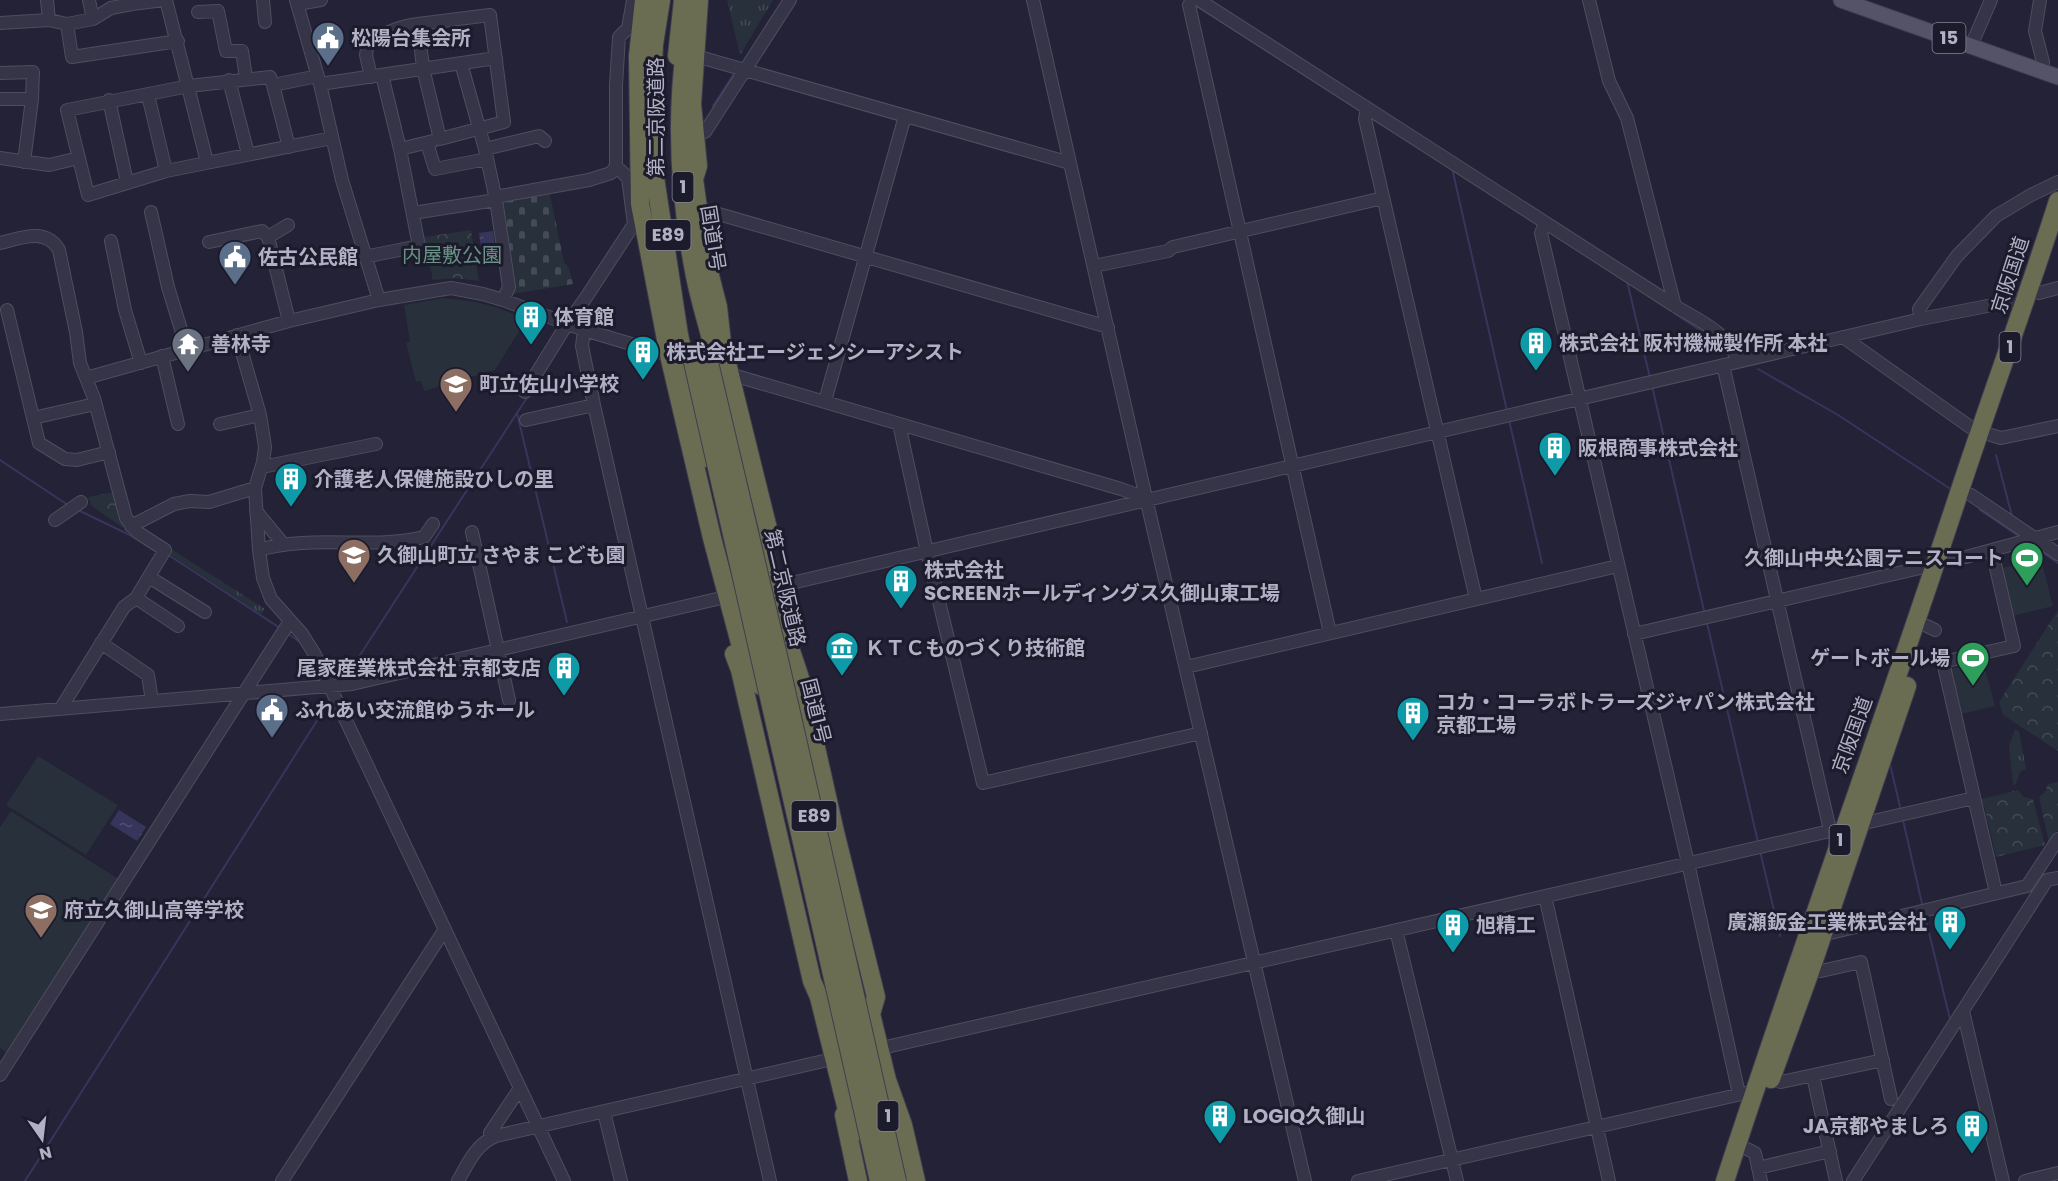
<svg xmlns="http://www.w3.org/2000/svg" width="2058" height="1181" viewBox="0 0 2058 1181" font-family="Poppins,'Noto Sans JP',sans-serif">
<style>
.grass{fill:url(#grass-tufts)}
.cemetery{fill:url(#cemetery-stones)}
.park{fill:url(#park-crowns)}
.garden{fill:#27303b}
.water{fill:url(#water-ripples)}
.lines{fill:none;stroke-linecap:round;stroke-linejoin:round}
.stream{stroke:#37355b;stroke-width:2}
.minor-tunnel{stroke:#403e53;stroke-width:12;stroke-dasharray:12 6;stroke-linecap:butt}
.minor-casing{stroke:#4f4d5f;stroke-width:14}
.major-casing{stroke:#3d3c4e;stroke-width:17}
.highway-casing{stroke:#3f3d4f;stroke-width:20}
.minor{stroke:#363547;stroke-width:12}
.major{stroke:#545367;stroke-width:15}
.highway{stroke:#6b6d53;stroke-width:18}
.highway-bridge-casing{stroke:#3f3d4f;stroke-width:20;stroke-linecap:butt}
.highway-bridge{stroke:#6b6d53;stroke-width:18}
.labels{text-anchor:middle;stroke-width:6;stroke-linejoin:round;paint-order:stroke}
.shield{fill:#1c1b2c;stroke:#858396;stroke-width:1.5}
.shield-label{font-size:18px;font-weight:bold;fill:#b2b0c4}
.poi-label{font-size:20px;font-weight:bold;fill:#b2b0c4;stroke:#1c1b2c;text-anchor:start}
.street-label{font-size:20px;fill:#b2b0c4;stroke:#1c1b2c}
.park-label{font-size:20px;fill:#699386;stroke:#1c1b2c}
</style>
<defs>
<pattern id="grass-tufts" width="24" height="20" patternUnits="userSpaceOnUse" patternTransform="scale(1.5)"><rect width="24" height="20" fill="#27303b"/><path d="M3 7l-1-3M5 7V3M7 7l1-3M15 17l-1-3M17 17v-4M19 17l1-3" fill="none" stroke="#444b56"/></pattern>
<pattern id="cemetery-stones" width="16" height="16" patternUnits="userSpaceOnUse" patternTransform="scale(1.5)"><rect width="16" height="16" fill="#27303b"/><path d="M2 7V4a2 2 0 0 1 4 0v3zM10 15v-3a2 2 0 0 1 4 0v3z" fill="#444b56"/></pattern>
<pattern id="park-crowns" width="20" height="18" patternUnits="userSpaceOnUse" patternTransform="scale(1.5)"><rect width="20" height="18" fill="#27303b"/><path d="M2 6a3 3 0 1 1 6 0M12 15a3 3 0 1 1 6 0" fill="none" stroke="#444b56"/></pattern>
<pattern id="water-ripples" width="26" height="14" patternUnits="userSpaceOnUse" patternTransform="scale(1.5)"><rect width="26" height="14" fill="#37355b"/><path d="M2 4q2-2 4 0t4 0M15 11q2-2 4 0t4 0" fill="none" stroke="#525071"/></pattern>
</defs>
<rect width="100%" height="100%" fill="#232237"/>
<path class="grass" d="M727,0H773L740,55Z
M171,549L265,609L261,614L168,553Z
M2015,729L2019,731L2026,769L2020,772L2016,784L2013,785L2009,747Z"/>
<path class="cemetery" d="M549,190L564,262L569,268L573,284L513,294L499,200Z"/>
<path class="park" d="M471,230L479,281L453,278L433,280L424,237Z
M114,492L124,527L123,528L92,506L88,497Z
M2058,610V751L2003,715L1999,702Z
M2058,782V830L2049,843L2039,797L2045,792L2048,784Z
M2018,790L2024,797L2033,799L2045,845L1996,857L1984,805L1980,806L1979,802L1982,799Z"/>
<path class="garden" d="M443,298C475,301 497,305 526,320L495,370L424,391L421,381L416,382L406,343L410,342L404,305Z
M2041,559L2053,606L2013,616L2002,568Z
M1983,661L1995,706L1962,714L1950,669Z
M38,756L118,805L86,855L6,805Z
M11,811L120,880L9,1051L5,1052L0,1048V827Z"/>
<path class="water" d="M493,231L497,261L483,263L479,233Z
M119,810L146,827L137,841L110,824Z"/>
<g class="lines">
<path class="stream" d="M1195,5L1362,112
M713,106L735,72
M1369,117L1392,131
M1452,168L1507,411
M1627,281L1650,378
M1674,313L1716,341
M1758,369L1838,415L1949,488
M1652,386L1705,615
M517,413L567,622
M1509,420L1542,563
M1996,455L2012,516
M0,460L68,505
M78,510L138,539
M1980,510L2020,537
M2030,544L2058,563
M167,554L280,628
M1707,623L1758,842
M287,633L300,642
M324,656L351,669L528,396
M1890,764L1901,811
M1903,820L1923,908
M1760,851L1780,936
M1925,916L1950,1019
M25,1181L325,708"/>
<path class="minor-tunnel" d="M1930,565L1966,557"/>
<g class="minor-casing">
<path id="minor" d="M47,0L49,20
M89,0L93,19
M131,0L132,4L164,0
M166,0L207,162
M263,0L265,22
M296,0L320,84L342,180L379,300
M1033,0L1146,498L1305,1181
M1192,0L1189,5L1330,633
M1199,0L1675,306
M1589,0L1609,81L1627,118L1675,306C1698,320 1731,334 1737,361
M2040,0L2035,31L2043,62L2042,71
M297,4L321,0
M198,12L218,11L226,51H242L246,78
M490,15L504,122L440,139L423,68L418,24Z
M0,23L49,20L67,24L93,19L111,8L132,4
M67,24L72,57L178,41
M1971,46L1991,0
M696,56L1070,163
M0,73L33,72L32,99
M318,76L273,85L270,77L189,86L67,110L88,195L166,171L332,138
M371,77L366,55L368,43C384,33 399,26 418,24
M229,80L248,154
M320,84L496,58
M273,85L289,147
M148,95L166,171
M0,99H32L24,162
M109,100L127,182
M1367,108L1365,119L1476,599
M705,132L790,0
M427,143L435,169L487,159
M400,149L433,141
M485,149L539,136L545,141
M0,158L49,165L79,158
M495,197L589,180L611,173L616,166
M496,200L509,287L503,300
M698,208L1108,327
M151,212L168,287L187,349
M413,213L496,200L485,149L461,63
M1545,223L1541,233L1688,863L1739,1094
M268,237L288,225
M111,241L125,310L141,363
M209,242L262,231L268,237L289,321
M0,243C21,238 46,227 59,250L76,332L80,363L94,398L126,518L137,532L165,550L136,598L124,607L61,708
M364,257L419,246L400,149L382,75
M1094,266L1168,251L1173,247L1383,198
M2039,293L2058,288
M7,310L39,443L65,459L77,460L109,452
M1921,319L1919,309L1957,256L1996,216L2031,195L2058,182
M584,330L582,346L594,405L770,1181
M237,335L260,415L265,447L263,462L255,488L259,550L263,578L271,599L302,634L314,653L564,1181
M1843,337L1980,434
M162,356L178,424
M1723,365L1830,830
M726,373L1121,489L1146,498
M86,378L289,321L379,300L451,288L483,294L503,300L584,330L675,357
M525,392L567,324L585,299L634,224L628,178L616,166V85L619,37L628,28L633,0
M825,401L905,116
M33,418L95,404
M526,420L594,405
M220,424L260,415
M899,424L927,552L983,783L1201,733
M1991,435L2001,438L2058,426
M262,467L376,444
M1971,495L2058,554
M256,511L284,545
M55,520L81,502
M131,526L174,504L190,501L209,502L255,488
M472,532L509,700
M259,550C312,534 370,550 424,537L433,524
M1992,551L2014,646L1943,662L1996,893
M1966,557L2058,532
M149,577L205,612
M766,589L1921,319L2028,298
M136,598L178,626
M1927,626L1935,630
M1634,634L1920,568
M101,643L148,675L152,701
M1186,667L1618,566
M0,714L352,684L734,595
M1545,896L1609,1181
M1396,930L1457,1181
M1822,935L2027,886L2058,839
M1811,969L1821,971L1861,962L1891,1099
M1963,1011L2003,1181
M873,1050L1974,798
M0,1075L290,621
M1813,1076L1836,1181
M1771,1080L1781,1082L1883,1060
M604,1112L621,1181
M490,1133L520,1088
M1747,1149L1755,1153L1761,1181
M1758,1168L1830,1151
M282,1181L445,929
M458,1181C468,1163 476,1144 496,1136L841,1057
M1358,1181L1746,1093
M1853,1181L2047,880L2058,878
M2025,1181L2058,1173"/>
</g>
<g class="major-casing">
<path id="major" d="M1841,0L2058,77"/>
</g>
<g class="highway-casing">
<path id="highway" d="M644,0L638,56L640,204L669,355L712,538L744,658L761,686
M661,0L654,44L651,111L654,171L679,335L706,458
M699,0L692,104L698,166L694,179L698,208L706,260L718,307L722,343L769,533L763,544L780,618L801,681L835,832L876,997L871,1014L887,1080L903,1125L916,1181
M686,43C675,120 680,200 695,276C700,301 708,326 714,351
M677,56L683,0
M734,654L740,670L812,981L819,997L846,1106L855,1129L865,1133
M1771,1079L1811,969L1907,686
M844,1115L858,1181
M1725,1181C1799,954 1881,729 1956,502C1989,401 2026,302 2058,201"/>
</g>
<use href="#minor" class="minor"/>
<use href="#major" class="major"/>
<use href="#highway" class="highway"/>
<g class="highway-bridge-casing">
<path id="highway-bridge" d="M692,358L879,1181
M708,358L780,664L897,1181"/>
</g>
<use href="#highway-bridge" class="highway-bridge"/>
</g>
<defs>
<g id="civic-pin" transform="scale(1.725)"><path d="M0 17L-7.5 6A9.5 9.5 0 1 1 7.5 6Z" fill="#5c6f8a" stroke="#1c1b2c"/><path d="M-.6-6.5H3V-4.5H.6V-3L4-1V1h2V6H-6V1h2V-1L-.6-3ZM-1.2 2.5V6h2.4V2.5Z" fill="#fff"/></g>
<g id="building-pin" transform="scale(1.725)"><path d="M0 17L-7.5 6A9.5 9.5 0 1 1 7.5 6Z" fill="#0f9aa8" stroke="#1c1b2c"/><path d="M-4-6H4V6H1V3H-1V6H-4ZM-2.5-4.3h1.7v1.8h-1.7ZM.8-4.3h1.7v1.8H.8ZM-2.5-1h1.7V.8h-1.7ZM.8-1h1.7V.8H.8Z" fill="#fff"/></g>
<g id="temple-pin" transform="scale(1.725)"><path d="M0 17L-7.5 6A9.5 9.5 0 1 1 7.5 6Z" fill="#6b7280" stroke="#1c1b2c"/><path d="M0-6L5-2H3V0L6.5 2.5H4V6H1.5V3h-3V6H-4V2.5H-6.5L-3 0V-2H-5Z" fill="#fff"/></g>
<g id="school-pin" transform="scale(1.725)"><path d="M0 17L-7.5 6A9.5 9.5 0 1 1 7.5 6Z" fill="#8d6e63" stroke="#1c1b2c"/><path d="M0-5L7-2L0 1L-7-2ZM-4 1L0 2.5L4 1V4Q0 6-4 4Z" fill="#fff"/></g>
<g id="stadium-pin" transform="scale(1.725)"><path d="M0 17L-7.5 6A9.5 9.5 0 1 1 7.5 6Z" fill="#2e9e5b" stroke="#1c1b2c"/><path d="M0-5a6.5 5 0 1 0 0 10a6.5 5 0 1 0 0-10ZM-3.5-1.8h7v3.6h-7Z" fill="#fff"/></g>
<g id="museum-pin" transform="scale(1.725)"><path d="M0 17L-7.5 6A9.5 9.5 0 1 1 7.5 6Z" fill="#0f9aa8" stroke="#1c1b2c"/><path d="M0-6L6-3V-2H-6V-3ZM-5-1h2V3h-2ZM-1-1h2V3h-2ZM3-1h2V3H3ZM-6 4H6V6H-6Z" fill="#fff"/></g>
</defs>
<g fill-rule="evenodd">
<use href="#civic-pin" x="328" y="38"/>
<use href="#civic-pin" x="235" y="257"/>
<use href="#building-pin" x="531" y="317"/>
<use href="#building-pin" x="1536" y="343"/>
<use href="#temple-pin" x="188" y="344"/>
<use href="#building-pin" x="643" y="352"/>
<use href="#school-pin" x="456" y="384"/>
<use href="#building-pin" x="1555" y="448"/>
<use href="#building-pin" x="291" y="479"/>
<use href="#school-pin" x="354" y="555"/>
<use href="#stadium-pin" x="2027" y="558"/>
<use href="#building-pin" x="901" y="581"/>
<use href="#museum-pin" x="842" y="648"/>
<use href="#stadium-pin" x="1973" y="658"/>
<use href="#building-pin" x="564" y="668"/>
<use href="#civic-pin" x="272" y="710"/>
<use href="#building-pin" x="1413" y="713"/>
<use href="#school-pin" x="41" y="910"/>
<use href="#building-pin" x="1950" y="922"/>
<use href="#building-pin" x="1453" y="925"/>
<use href="#building-pin" x="1220" y="1116"/>
<use href="#building-pin" x="1972" y="1126"/>
</g>
<g class="labels">
<g class="shield">
<rect x="1932.5" y="23" width="33" height="30" rx="4.5"/>
<rect x="672.5" y="172" width="21" height="30" rx="4.5"/>
<rect x="645.5" y="220" width="45" height="30" rx="4.5"/>
<rect x="1999.5" y="332" width="21" height="30" rx="4.5"/>
<rect x="791.5" y="801" width="45" height="30" rx="4.5"/>
<rect x="1829.5" y="825" width="21" height="30" rx="4.5"/>
<rect x="877.5" y="1101" width="21" height="30" rx="4.5"/>
</g>
<g class="shield-label">
<text x="1949" y="44">15</text>
<text x="683" y="193">1</text>
<text x="668" y="241">E89</text>
<text x="2010" y="353">1</text>
<text x="814" y="822">E89</text>
<text x="1840" y="846">1</text>
<text x="888" y="1122">1</text>
</g>
<g class="poi-label">
<text x="351" y="45">松陽台集会所</text>
<text x="258" y="264">佐古公民館</text>
<text x="554" y="324">体育館</text>
<text x="1559" y="350">株式会社 阪村機械製作所 本社</text>
<text x="211" y="351">善林寺</text>
<text x="666" y="359">株式会社エージェンシーアシスト</text>
<text x="479" y="391">町立佐山小学校</text>
<text x="1578" y="455">阪根商事株式会社</text>
<text x="314" y="486">介護老人保健施設ひしの里</text>
<text x="377" y="562">久御山町立 さやま こども園</text>
<text x="2004" y="565" text-anchor="end">久御山中央公園テニスコート</text>
<text x="924" y="577">株式会社<tspan x="924" dy="23">SCREENホールディングス久御山東工場</tspan></text>
<text x="865" y="655">ＫＴＣものづくり技術館</text>
<text x="1950" y="665" text-anchor="end">ゲートボール場</text>
<text x="541" y="675" text-anchor="end">尾家産業株式会社 京都支店</text>
<text x="1436" y="709">コカ・コーラボトラーズジャパン株式会社<tspan x="1436" dy="23">京都工場</tspan></text>
<text x="295" y="717">ふれあい交流館ゆうホール</text>
<text x="64" y="917">府立久御山高等学校</text>
<text x="1927" y="929" text-anchor="end">廣瀬鈑金工業株式会社</text>
<text x="1476" y="932">旭精工</text>
<text x="1243" y="1123">LOGIQ久御山</text>
<text x="1949" y="1133" text-anchor="end">JA京都やましろ</text>
</g>
<g class="street-label">
<text transform="translate(656 117) rotate(-90)" y="7">第二京阪道路</text>
<text transform="translate(713 238) rotate(81)" y="7">国道1号</text>
<text transform="translate(2010 275) rotate(-72)" y="7">京阪国道</text>
<text transform="translate(785 588) rotate(77)" y="7">第二京阪道路</text>
<text transform="translate(816 711) rotate(76)" y="7">国道1号</text>
<text transform="translate(1852 735) rotate(-70)" y="7">京阪国道</text>
</g>
<g class="park-label">
<text x="452" y="262">内屋敷公園</text>
</g>
</g>
<g transform="translate(42 1139) rotate(166)" stroke="#1c1b2c" stroke-width="4.5" paint-order="stroke">
<path d="M0-4.5L10 22L0 15L-10 22Z" fill="#b2b0c4"/>
<text y="-9" font-size="16" font-weight="bold" text-anchor="middle" fill="#b2b0c4">N</text>
</g>
</svg>
